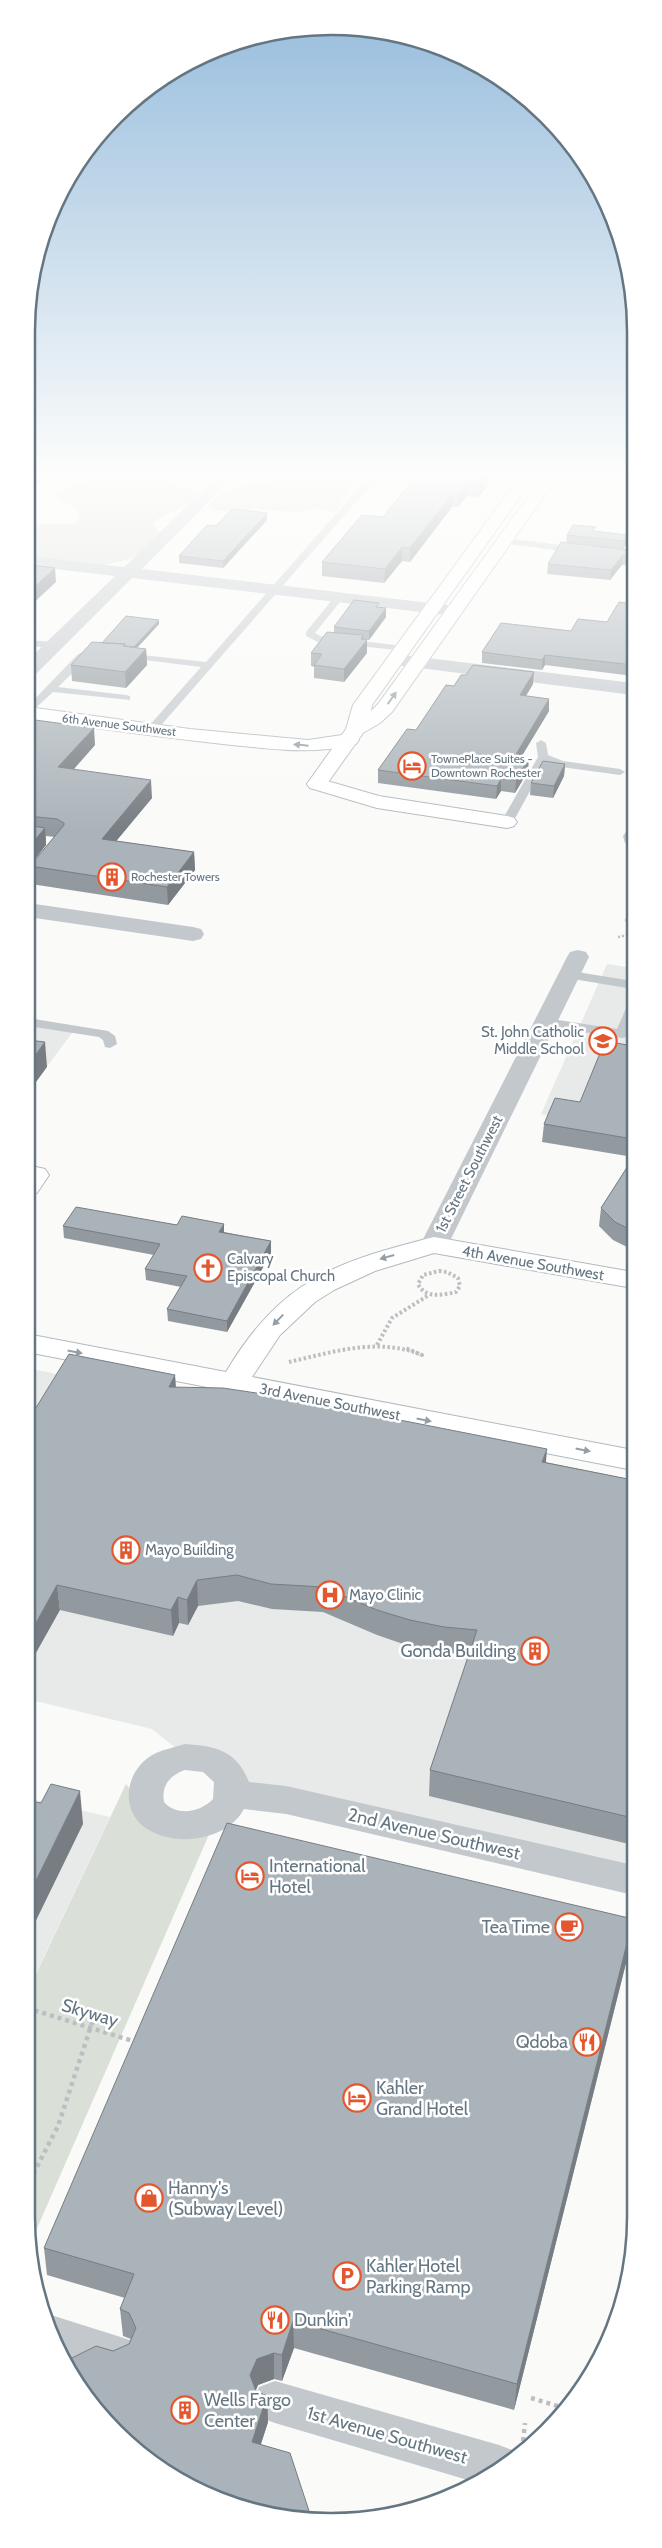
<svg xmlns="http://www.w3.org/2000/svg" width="662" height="2548" viewBox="0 0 662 2548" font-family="Cabin,sans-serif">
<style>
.built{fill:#e8e9e9}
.green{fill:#dadfd7}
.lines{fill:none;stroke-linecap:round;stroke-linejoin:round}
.secondary-casing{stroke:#b3babf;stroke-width:2}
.primary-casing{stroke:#b5babe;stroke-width:2}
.path-far2{stroke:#bbbfc2;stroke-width:2.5;stroke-dasharray:2 2;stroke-linecap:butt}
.path-far1{stroke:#bbbfc2;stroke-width:4;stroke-dasharray:2.5 2.5;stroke-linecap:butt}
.path{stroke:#bbbfc2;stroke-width:4.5;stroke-dasharray:4 4;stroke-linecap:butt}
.lane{fill:#c3c8cc;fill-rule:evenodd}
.street{fill:#c3c8cc;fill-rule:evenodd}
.secondary{fill:#fff;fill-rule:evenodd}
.primary{fill:#fff;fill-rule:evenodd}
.path-bridge{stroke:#bbbfc2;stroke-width:4.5;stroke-dasharray:4 4;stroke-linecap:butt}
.wall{fill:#929a9f}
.shaded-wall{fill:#777d82}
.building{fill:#aab3b9;stroke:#777d82}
.oneway{fill:#939fa8}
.labels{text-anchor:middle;stroke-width:5;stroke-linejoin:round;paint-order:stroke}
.far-street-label{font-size:12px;fill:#657683;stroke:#fff}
.far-poi-label{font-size:12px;fill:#657683;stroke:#fff;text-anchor:start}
.poi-label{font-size:15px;fill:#657683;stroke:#fff;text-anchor:start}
.street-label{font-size:15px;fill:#657683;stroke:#fff}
.near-poi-label{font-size:18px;fill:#657683;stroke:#fff;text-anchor:start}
.near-street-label{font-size:18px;fill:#657683;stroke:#fff}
.rim{fill:none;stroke:#657683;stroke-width:2.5}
</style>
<rect width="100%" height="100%" fill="#fafaf8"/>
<path class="built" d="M607,964L633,968V1130L541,1114Z
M28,1023L75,1029L28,1092Z
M27,1368L633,1490V1880L286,1800L233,1794L152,1729L27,1699Z
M27,1798L110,1817L27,1992Z"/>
<path class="green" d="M107,476H157L176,486L192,488L199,493L195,502L160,517L153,525L160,532C156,537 151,546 145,550C111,574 67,564 29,559V524H73L81,518L74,507L59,499L56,494L69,486Z
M300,476H355C346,488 348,498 335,512L311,508L298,512L254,509L233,512L214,510L209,505C230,479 270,485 300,476Z
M126,1784L159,1827L211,1830L31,2242L26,2217L27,1993Z"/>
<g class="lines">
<g class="secondary-casing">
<path id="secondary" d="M28,707L190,729L308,740L349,734L356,736L359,740L356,744C313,755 275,749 232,745C164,738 96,728 28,719Z
M317,778L379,796L507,816L514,818L517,822L514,826L507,828L377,808L310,788L307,784L310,780Z
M434,1237L633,1272V1288L434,1253L375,1271L334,1290L315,1302L280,1335L252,1377L633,1450V1470L27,1352V1334L226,1372C281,1280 335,1262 434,1237Z"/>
</g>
<g class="primary-casing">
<path id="primary" d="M520,476H535L372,705L371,711L378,704L543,476H558L392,712L380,723L363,733L324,788H310L307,784L346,729L353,705Z
M36,1167L45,1169L49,1175L37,1193L28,1195V1169Z"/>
</g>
<path class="path-far2" d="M625,920L633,921
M618,937L633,934"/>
<path class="path-far1" d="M439,1271L447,1272L458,1278L460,1286L456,1292C443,1295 425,1299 418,1284L423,1275Z
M377,1345L392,1318L429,1295
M289,1362C333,1352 378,1337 422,1355L406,1348"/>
<path class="path" d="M26,2188L58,2126L95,2014
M531,2398L561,2407
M523,2441L525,2423"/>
<path class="lane" d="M379,476H390L363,494L156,731H148V727L201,667L128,658L123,655L124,653L206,662L357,490Z
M504,538L577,547L582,550L577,553L501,543V539Z
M633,539V552L630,557L612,556V552H624L630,540Z
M339,594L344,597L315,633L320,636L403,646L408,649L407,651L318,642L306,636V632L336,595Z
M28,640L54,642L59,645L54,648L28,646Z
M85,652L90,655L89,657L58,687L126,695L130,696V700L53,692L28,715V706L78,654Z
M541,740L546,743L548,755L563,761L620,769L625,772L620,775L561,767L546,762L513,822L511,824H503L501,822L538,757L536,743Z
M571,971L633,981V989L567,978L565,975Z
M633,1002V1022L627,1037L622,1038L545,1026L539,1022L545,1018L617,1029L627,1006Z
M28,1018L108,1031L115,1036L117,1044L110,1048L105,1047L103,1040L99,1037L28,1026Z"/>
<path class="street" d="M218,476H234L142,569L455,606L461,607L464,611L461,615L455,616L132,578L35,675L28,676V660L115,576L29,566V556L124,567Z
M394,654L633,683V695L388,664L385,660L388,656Z
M633,830V845L625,843L623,836L626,832Z
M28,903L193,927L201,929L204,934L201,939L193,941L28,917Z
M578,950L586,952L589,957L448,1245L444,1251L434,1253L424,1251L420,1245L567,957L570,952Z
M185,1744C216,1746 237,1751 249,1782L286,1786L633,1865V1895L286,1814L244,1809C227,1841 172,1849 143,1826C118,1805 128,1766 156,1753C165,1749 176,1747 185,1744ZM185,1770L203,1772L214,1782L213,1799C201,1812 177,1817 164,1802C161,1786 170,1775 185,1770Z
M51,2315L130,2340L137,2355L130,2370L115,2376L67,2361L49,2333L46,2317Z
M275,2381L499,2445L515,2451L518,2458L471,2481L275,2423L259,2417L253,2402L259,2387Z"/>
<use href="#secondary" class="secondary"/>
<use href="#primary" class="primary"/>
<path class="path-bridge" d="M27,2008L136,2042"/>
</g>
<path class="wall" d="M416,476H494L479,497L467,496L458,507H452L410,562L402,561L384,583L322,576V562L383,517Z
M267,520L223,568L179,563V556L216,526Z
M595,532L627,535L626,544L623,549L628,550L633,545V566L622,565L610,580L547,574L548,564L566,543L567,535Z
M633,604V676L545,665L542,670L482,663V652L607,622Z
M379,607L386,617L369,640H367V653L344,682L314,678V667L311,666V653L334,633V627Z
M159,620V624L137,648L146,649L147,665L126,688L72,681L71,665L102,643Z
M533,684L526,696L549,711L521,757L528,771L515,793L501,791L496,799L378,783V770L416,730L454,686Z
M28,719L95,745L73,769L152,798L116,841L194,852L195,870L168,905L31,884L30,866L55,837L46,836V845L28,868Z
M565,764L564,776L553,798L530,795L531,783Z
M633,1046V1157L542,1142L544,1124L580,1102Z
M633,1158V1250L613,1240L599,1226L601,1208Z
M224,1224V1232L271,1241V1253L227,1332L168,1321L167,1309L181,1287L146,1280L145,1269L154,1255L64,1238L63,1226Z
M175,1375L176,1387L633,1480V1845L429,1796L430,1770L469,1655L443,1652L409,1646L377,1635L323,1612L272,1609L238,1601L198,1606L188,1625L179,1623L173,1636L60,1610L34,1411Z
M630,1947L514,2410L294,2348L282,2381L274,2379L258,2385L256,2390L267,2396L268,2422L261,2444L310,2514L311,2521L113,2351L129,2344L131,2339L123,2336L120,2309L125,2298L47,2275L44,2248Z"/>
<path class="shaded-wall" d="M38,476H48L29,493V484Z
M485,476H494L479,497V484Z
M467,483V496L458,507V494Z
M453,493L452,507L410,562V548Z
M267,513V520L223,568V561Z
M627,535L626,544L623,550L624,541Z
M402,547V561L384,583L385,569Z
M623,555L622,565L610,580L611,570Z
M55,568L56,582L28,608V593Z
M386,608V617L369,640V631Z
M159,620V624L134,651V647Z
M363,635V645L367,640V653L344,682V669Z
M146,649L147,665L126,688L125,672Z
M545,655V665L542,670V660Z
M534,672L533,684L519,707L520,695Z
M549,699V711L514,769L515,756Z
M94,728L95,745L60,785L58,767Z
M529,758L528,771L515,793L516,780Z
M565,764L564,776L553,798L554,786Z
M501,779V791L496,799L497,786Z
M151,780L152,798L103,857L102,839Z
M45,828L46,845L28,868V848Z
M194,852L195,870L168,905L167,887Z
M45,1042L47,1067L28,1093V1065Z
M224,1224V1235L219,1232Z
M271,1241V1253L227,1332V1321Z
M175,1375L176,1400L169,1387Z
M547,1449L545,1474L542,1462Z
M197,1580L198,1606L188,1625L187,1600Z
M57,1585L60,1610L27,1669V1639Z
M178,1597L179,1623L173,1636L171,1610Z
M80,1791L83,1824L27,1939V1899Z
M633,1919L630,1947L514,2410L517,2384Z
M293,2321L294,2348L282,2381V2355Z
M274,2353V2379L258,2385L251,2401L250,2375L257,2359Z
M267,2396L268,2422L253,2468L252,2442Z"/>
<path class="building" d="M29,476H38L29,484Z
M416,476H485L479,484L467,483L458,494L453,493L410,548L402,547L385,569L322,562L362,515L383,517Z
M232,509L267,513L223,561L179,556L207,525L216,526Z
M573,525L596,527L593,531L627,535L624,541L567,535Z
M561,542L628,550L633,545V556L623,555L611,570L548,564Z
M29,565L55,568L28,593Z
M354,600L379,603L376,607L386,608L369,631L334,627Z
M619,602L633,604V665L545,655L542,660L482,652L501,623L571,631L578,619L607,622Z
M126,616L159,620L134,647L125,646V644L102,643Z
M327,632L363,635L361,639L367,640L344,669L314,665L322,654L311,653Z
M92,642L125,644L123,646L146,649L125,672L71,665Z
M473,665L534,672L520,695L549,699L515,756L529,758L516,780L501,779L497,786L378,770L407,729L416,730L446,685L454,686L461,675H466Z
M28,719L94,728L58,767L151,780L102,839L194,852L167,887L30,866L64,825V823L57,819L28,816Z
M543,761L565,764L554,786L531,783Z
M28,825L45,828L28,848Z
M28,1040L45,1042L28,1065Z
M605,1041L633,1046V1139L544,1124L555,1098L580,1102Z
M633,1158V1231L615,1222L601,1208Z
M76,1207L177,1225L182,1216L224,1224L219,1232L271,1241L227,1321L167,1309L187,1276L145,1269L160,1244L63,1226Z
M69,1354L175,1375L169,1387L223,1388L283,1397L547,1449L542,1462L633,1480V1818L430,1770L477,1630L444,1627L410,1620L377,1610L323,1587L271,1584L237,1575L197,1580L187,1600L178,1597L171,1610L57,1585L27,1639V1409L34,1411Z
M51,1784L80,1791L27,1899V1800L41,1803Z
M227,1823L633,1919L517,2384L293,2321L282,2355L274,2353L257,2359L250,2375L256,2391L267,2396L252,2442L290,2453L310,2514L326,2520L311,2521L196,2490L102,2418L66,2361L96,2346L113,2351L129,2344L136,2328L129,2313L120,2309L134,2274L44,2248Z"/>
<defs><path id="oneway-solid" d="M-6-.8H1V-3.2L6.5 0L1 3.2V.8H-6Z" transform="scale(1.25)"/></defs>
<g class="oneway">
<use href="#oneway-solid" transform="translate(392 698) rotate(-55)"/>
<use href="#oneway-solid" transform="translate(301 745) rotate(-174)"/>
<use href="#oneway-solid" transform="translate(387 1257) rotate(164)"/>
<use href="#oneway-solid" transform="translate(278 1320) rotate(134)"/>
<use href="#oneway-solid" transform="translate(75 1352) rotate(11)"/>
<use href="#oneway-solid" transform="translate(424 1420) rotate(11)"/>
<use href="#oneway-solid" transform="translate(583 1450) rotate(11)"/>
</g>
<linearGradient id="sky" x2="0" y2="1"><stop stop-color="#96bcdc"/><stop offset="0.57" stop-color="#fdfdfc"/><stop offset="1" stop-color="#fdfdfc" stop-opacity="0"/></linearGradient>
<rect width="662" height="833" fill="url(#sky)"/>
<defs>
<g id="hotel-ring" transform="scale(1.4375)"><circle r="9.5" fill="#fff" stroke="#e4572e" stroke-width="1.5"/><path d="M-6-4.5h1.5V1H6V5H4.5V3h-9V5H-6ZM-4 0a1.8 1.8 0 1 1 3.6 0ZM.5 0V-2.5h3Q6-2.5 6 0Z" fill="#e4572e"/></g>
<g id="building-ring" transform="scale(1.4375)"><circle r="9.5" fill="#fff" stroke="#e4572e" stroke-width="1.5"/><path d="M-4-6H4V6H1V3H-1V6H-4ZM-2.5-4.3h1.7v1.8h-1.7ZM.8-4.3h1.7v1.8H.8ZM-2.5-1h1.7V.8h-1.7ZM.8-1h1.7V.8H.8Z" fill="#e4572e"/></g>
<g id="school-ring" transform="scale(1.4375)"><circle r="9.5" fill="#fff" stroke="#e4572e" stroke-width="1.5"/><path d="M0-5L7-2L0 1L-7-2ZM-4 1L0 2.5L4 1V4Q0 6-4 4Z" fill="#e4572e"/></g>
<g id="church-ring" transform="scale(1.4375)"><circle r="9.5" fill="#fff" stroke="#e4572e" stroke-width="1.5"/><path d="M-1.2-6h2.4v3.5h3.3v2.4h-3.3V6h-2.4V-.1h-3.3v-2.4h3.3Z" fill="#e4572e"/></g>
<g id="hospital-ring" transform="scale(1.4375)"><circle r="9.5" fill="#fff" stroke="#e4572e" stroke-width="1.5"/><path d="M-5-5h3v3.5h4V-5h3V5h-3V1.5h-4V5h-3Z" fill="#e4572e"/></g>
<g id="cafe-ring" transform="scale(1.4375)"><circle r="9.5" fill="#fff" stroke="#e4572e" stroke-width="1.5"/><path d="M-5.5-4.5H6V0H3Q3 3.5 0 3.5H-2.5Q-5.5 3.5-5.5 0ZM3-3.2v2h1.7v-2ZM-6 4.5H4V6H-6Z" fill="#e4572e"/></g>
<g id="restaurant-ring" transform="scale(1.4375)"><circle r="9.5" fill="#fff" stroke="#e4572e" stroke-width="1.5"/><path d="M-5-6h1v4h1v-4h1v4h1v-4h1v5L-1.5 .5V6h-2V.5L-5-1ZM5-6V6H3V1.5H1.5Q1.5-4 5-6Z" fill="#e4572e"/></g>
<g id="shop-ring" transform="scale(1.4375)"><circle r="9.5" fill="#fff" stroke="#e4572e" stroke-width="1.5"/><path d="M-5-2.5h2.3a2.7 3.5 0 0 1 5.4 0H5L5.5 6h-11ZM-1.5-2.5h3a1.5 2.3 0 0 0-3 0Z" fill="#e4572e"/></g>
<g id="parking-ring" transform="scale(1.4375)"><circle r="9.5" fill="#fff" stroke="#e4572e" stroke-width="1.5"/><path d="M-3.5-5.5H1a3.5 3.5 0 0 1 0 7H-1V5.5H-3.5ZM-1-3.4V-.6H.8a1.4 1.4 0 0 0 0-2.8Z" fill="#e4572e"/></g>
</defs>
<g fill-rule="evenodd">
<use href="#hotel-ring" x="412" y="766"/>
<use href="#building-ring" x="112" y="877"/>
<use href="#school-ring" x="603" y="1041"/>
<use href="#church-ring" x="208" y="1268"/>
<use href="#building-ring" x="126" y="1550"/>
<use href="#hospital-ring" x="330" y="1595"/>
<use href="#building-ring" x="535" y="1651"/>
<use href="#hotel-ring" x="250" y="1876"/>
<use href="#cafe-ring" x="569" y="1927"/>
<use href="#restaurant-ring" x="587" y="2042"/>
<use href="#hotel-ring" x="357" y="2098"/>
<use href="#shop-ring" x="149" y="2198"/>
<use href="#parking-ring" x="347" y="2276"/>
<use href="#restaurant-ring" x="275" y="2320"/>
<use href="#building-ring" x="185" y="2410"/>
</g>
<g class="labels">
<g class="far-street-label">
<text transform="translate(119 725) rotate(7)" y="4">6th Avenue Southwest</text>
</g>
<g class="far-poi-label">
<text x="431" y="763">TownePlace Suites -<tspan x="431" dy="14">Downtown Rochester</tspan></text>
<text x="131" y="881">Rochester Towers</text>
</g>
<g class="poi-label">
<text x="584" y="1037" text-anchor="end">St. John Catholic<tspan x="584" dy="17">Middle School</tspan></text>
<text x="227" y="1264">Calvary<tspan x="227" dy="17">Episcopal Church</tspan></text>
<text x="145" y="1555">Mayo Building</text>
<text x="349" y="1600">Mayo Clinic</text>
</g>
<g class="street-label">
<text transform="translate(469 1174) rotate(-63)" y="5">1st Street Southwest</text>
<text transform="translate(533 1263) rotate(10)" y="5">4th Avenue Southwest</text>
<text transform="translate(330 1402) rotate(11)" y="5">3rd Avenue Southwest</text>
</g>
<g class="near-poi-label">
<text x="516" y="1657" text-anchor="end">Gonda Building</text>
<text x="269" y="1872">International<tspan x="269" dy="21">Hotel</tspan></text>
<text x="550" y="1933" text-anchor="end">Tea Time</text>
<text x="568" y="2048" text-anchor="end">Qdoba</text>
<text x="376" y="2094">Kahler<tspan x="376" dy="21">Grand Hotel</tspan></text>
<text x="168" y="2194">Hanny's<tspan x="168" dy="21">(Subway Level)</tspan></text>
<text x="366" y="2272">Kahler Hotel<tspan x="366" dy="21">Parking Ramp</tspan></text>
<text x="294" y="2326">Dunkin'</text>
<text x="204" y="2406">Wells Fargo<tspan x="204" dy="21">Center</tspan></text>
</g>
<g class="near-street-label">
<text transform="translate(434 1834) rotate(13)" y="6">2nd Avenue Southwest</text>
<text transform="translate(90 2013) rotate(17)" y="6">Skyway</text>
<text transform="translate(387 2435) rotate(16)" y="6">1st Avenue Southwest</text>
</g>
</g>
<path d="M0 0H662V2548H0ZM331 35H331A296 296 0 0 1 627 331V2217A296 296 0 0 1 331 2513H331A296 296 0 0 1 35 2217V331A296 296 0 0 1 331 35Z" fill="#fff" fill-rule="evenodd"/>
<path class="rim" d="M331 35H331A296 296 0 0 1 627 331V2217A296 296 0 0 1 331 2513H331A296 296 0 0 1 35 2217V331A296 296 0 0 1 331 35Z"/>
</svg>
